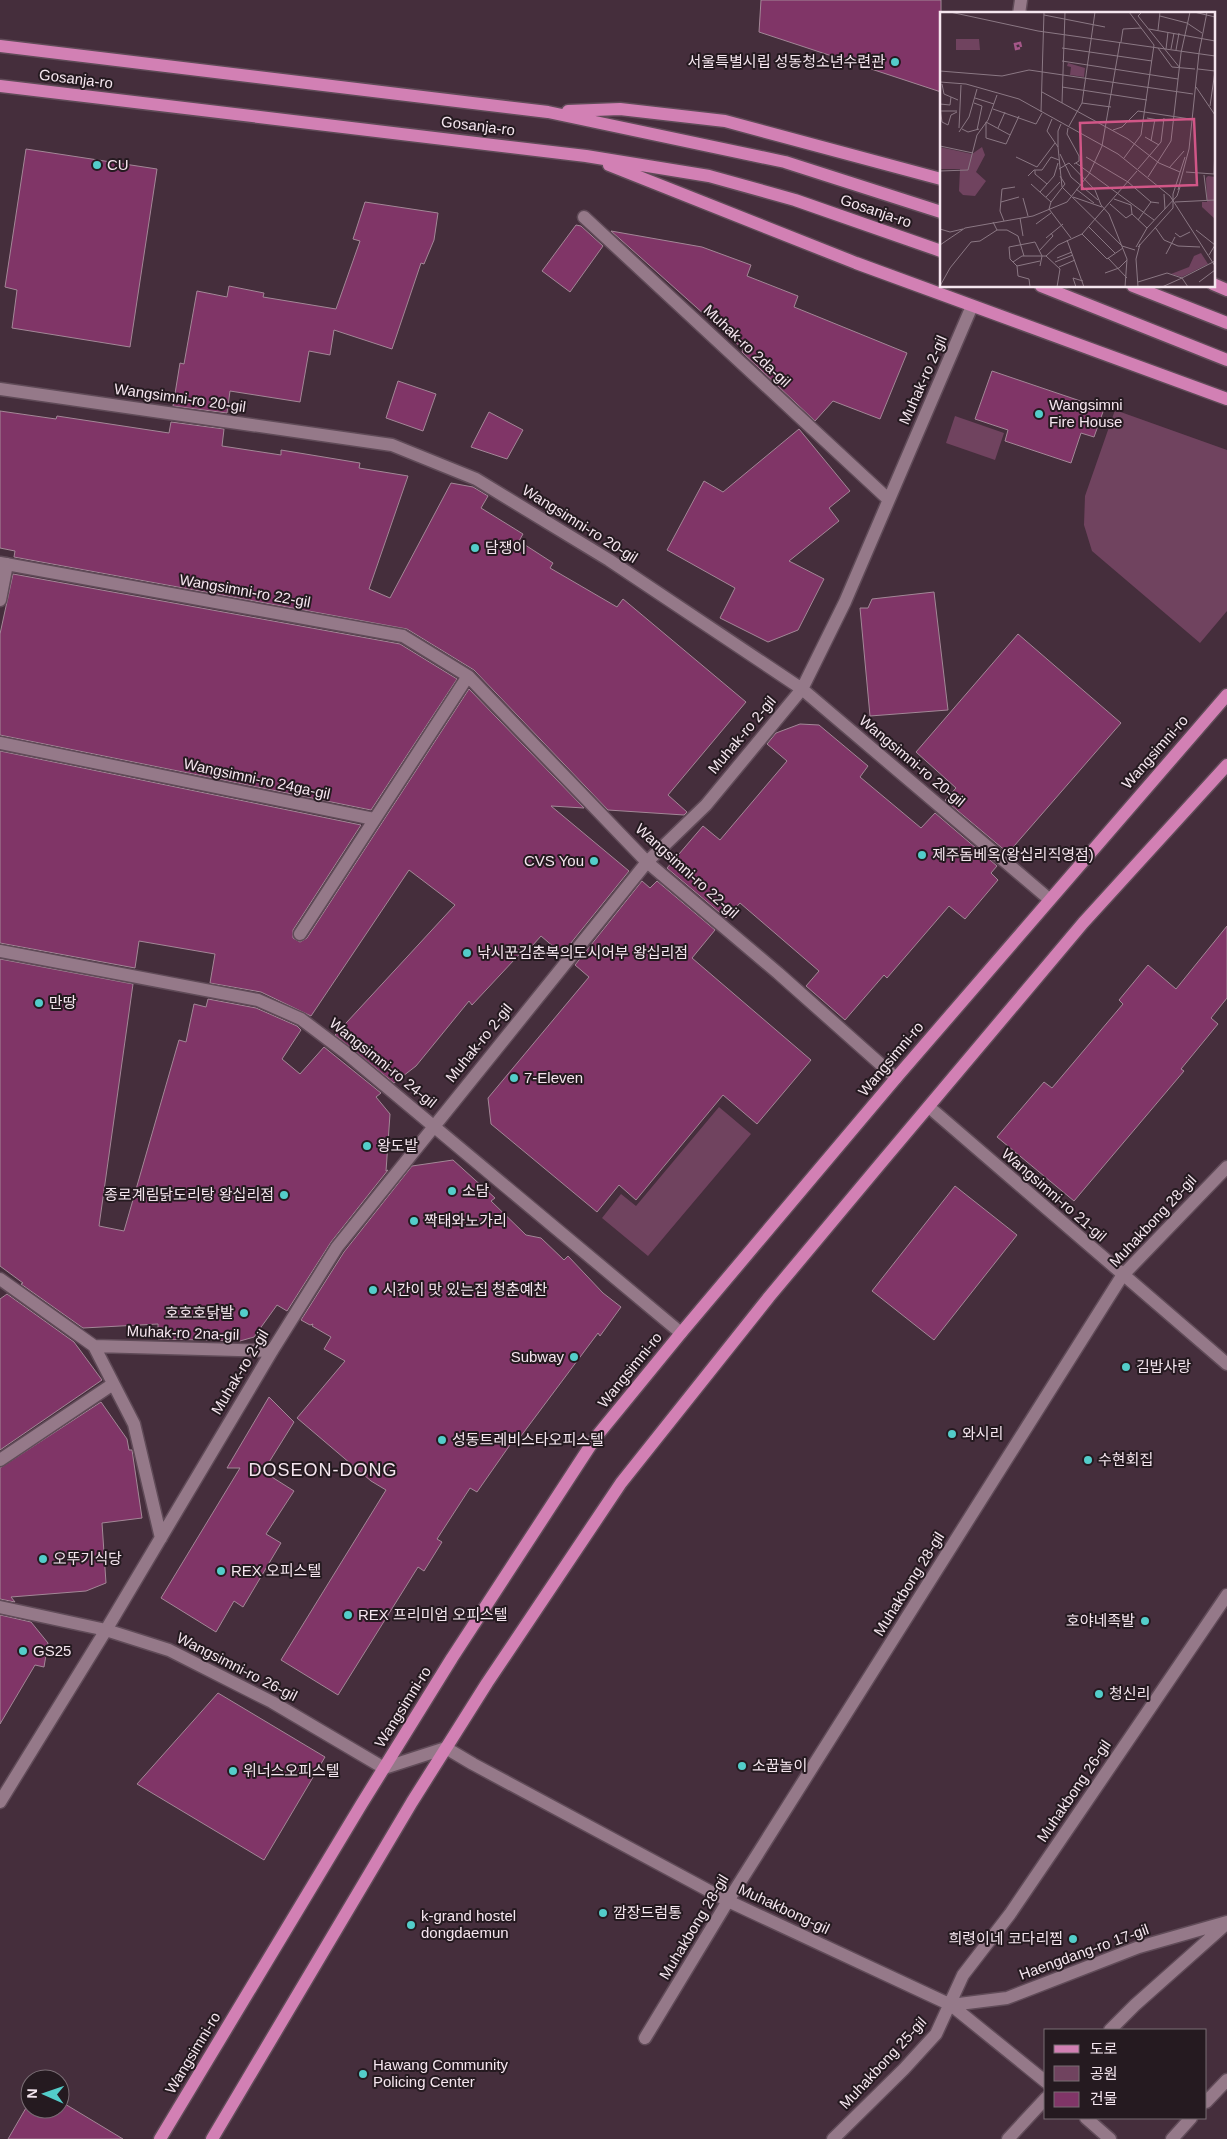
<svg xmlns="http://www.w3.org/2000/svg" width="1227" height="2139" viewBox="0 0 1227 2139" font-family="Helvetica,'Noto Sans KR',sans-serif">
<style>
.green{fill:#70435f}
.building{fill:#803567;stroke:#a38797}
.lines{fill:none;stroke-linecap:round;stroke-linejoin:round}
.minor-casing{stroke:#604b58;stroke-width:15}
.primary-casing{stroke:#604b58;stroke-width:15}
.minor{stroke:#957989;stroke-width:12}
.primary{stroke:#d280b4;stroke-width:12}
.poi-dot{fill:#53cdca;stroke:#251a20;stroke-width:2}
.labels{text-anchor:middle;stroke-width:4;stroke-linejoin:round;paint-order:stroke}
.poi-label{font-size:15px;fill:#f5e6ef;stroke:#251a20;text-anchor:start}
.street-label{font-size:15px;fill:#f5e6ef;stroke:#251a20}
.quarter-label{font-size:18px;letter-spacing:1px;fill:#f5e6ef;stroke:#251a20}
.inset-river{fill:none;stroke:#a55789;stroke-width:2.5}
.inset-road{fill:none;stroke:#8b7884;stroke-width:1}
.view{fill:#d15687;fill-opacity:0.15;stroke:#d15687;stroke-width:2.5}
.inset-edge{fill:none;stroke:#f5e6ef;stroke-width:2.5}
</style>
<rect width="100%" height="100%" fill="#452e3c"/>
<path class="green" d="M1115,410L1227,450V611L1200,643L1092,551L1084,525L1085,496Z
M955,416L1004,433L995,460L946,443Z
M719,1107L751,1134L648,1256L602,1218L621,1194L636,1206Z"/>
<path class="building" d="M761,0H941V92L759,32Z
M26,149L157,169L130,347L12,328L17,290L5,287Z
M365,202L438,213L434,240L424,264L421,263L392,349L334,330L330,355L309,351L300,402L230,391L227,413L173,406L180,363L184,364L197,291L227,297L229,286L264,293L263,297L336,309L360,241L353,239Z
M576,225L581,226L603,246L570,292L542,271Z
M611,231L702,247L751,265L747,276L798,296L794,307L907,353L880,419L833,401L815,421L742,352L743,349Z
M992,371L1104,409L1094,437L1081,433L1071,463L1005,441L1008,430L975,419Z
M398,381L436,394L423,431L386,418Z
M0,411L56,419L57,416L169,433L171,422L224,429L222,446L281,455V450L360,463L359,468L408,476L369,589L390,598L451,483L473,487L488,496L481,508L523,534L519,541L553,563L550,568L617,607L623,599L746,702L668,795L687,812L684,815L608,810L474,670L407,629L14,557L15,551L0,548Z
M489,412L523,430L507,459L471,447Z
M799,429L850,491L829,508L839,521L789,561L824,579L798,630L768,642L720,618L735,588L667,550L704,481L723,492Z
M13,574L400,644L457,679L371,810L0,735V634Z
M934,592L948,710L870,716L860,608H868L872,599Z
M1018,634L1121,723L1008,853L945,800L956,788L916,752Z
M469,689L584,808L551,806L629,871L562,954L541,936L532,946L529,944L472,1005L469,1001L416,1066L394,1083L335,1035L455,905L409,870L311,1016L261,992L210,983L215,954L139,941L135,968L0,943V751L361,825L293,930V938L300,942L307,938Z
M800,724L819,725L868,766L860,777L921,828L935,813L997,866L991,873L998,880L965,919L949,906L887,978L884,975L845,1020L806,986L819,971L740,903L726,918L667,868L703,826L720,840L787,761L767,744L776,733Z
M642,881L650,888L657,881L715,930L692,958L811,1060L757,1124L723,1095L636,1200L619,1185L597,1212L491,1124L488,1098L589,977L575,965Z
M1227,926V998L1211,1018L1218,1024L1181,1069L1184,1071L1074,1201L997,1137L1044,1082L1052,1088L1123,1004L1119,1000L1148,965L1176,989Z
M0,959L133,984L99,1226L124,1231L179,1040L186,1042L194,1004L206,1007L208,999L256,1008L297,1026L301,1030L282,1059L300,1074L324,1047L381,1093L376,1097L390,1114L386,1171L388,1170L331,1242L287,1311L277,1305L254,1337L240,1341L158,1339V1324L83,1328L21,1284L23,1283L0,1266Z
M453,1160L495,1198L491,1201L526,1235L541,1238L564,1260L568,1256L603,1293L621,1307L600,1336L598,1333L515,1444L512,1442L477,1492L470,1488L437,1539L442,1542L424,1571L418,1567L338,1695L281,1660L386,1490L371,1481L297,1418L345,1361L324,1349L331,1337L312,1326L313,1324L310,1325L301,1320L344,1252L412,1166Z
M955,1186L1017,1235L934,1340L872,1291Z
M7,1294L74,1342L102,1380L0,1450V1299Z
M269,1397L294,1422L266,1467H256L294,1491L266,1534L281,1543L243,1607L234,1601L216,1632L161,1598L240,1468H227Z
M101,1402L127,1439L129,1450H132L142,1518L102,1523L106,1583L86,1591L11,1597L15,1602L0,1599V1468Z
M0,1615L31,1622L48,1643L44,1667L35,1665L0,1724Z
M218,1693L325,1757L264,1860L137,1784Z
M30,2101V2109H60V2101L123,2139H8Z"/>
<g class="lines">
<g class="minor-casing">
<path id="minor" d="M1019,14L1021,0
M584,217L888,499
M0,389L392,445L476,479L609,560L802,689L1049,899
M0,563L403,636L468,676L647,862L778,973L896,1078
M0,600L7,564
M0,743L374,819
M300,934L468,676
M0,951L258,1000L301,1019L346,1053L681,1333
M929,1107L1227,1364
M0,1279L94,1346L134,1424L161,1538
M94,1346L272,1351
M0,1460L113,1384
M0,1607L106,1630L169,1650L272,1702L384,1768L446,1748L473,1764L728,1901L951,2005L1046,2082
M0,1802L106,1630L272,1351L337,1247L647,862L706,805L802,689L845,602L972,306
M951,2005L1007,1998L1139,1947L1227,1922
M1110,2030L1135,2005L1225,1925
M645,2038L728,1901L1122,1276L1227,1167
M1206,2102L1227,2080
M1086,2118L1110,2139
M833,2139L904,2069L936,2034L963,1975L1010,1914L1227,1595
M1008,2139L1046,2098
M1172,2139L1191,2118"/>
</g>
<g class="primary-casing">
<path id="primary" d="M0,46L548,112L785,162L941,212
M0,86L586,156L709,176L795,200L941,251
M568,111L620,109L725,121L941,179
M609,165L856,263L1227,399
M1213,284L1227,290
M1041,286L1227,360
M1133,286L1227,323
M160,2139L361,1805L452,1658L596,1437L681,1333L896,1078L1227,695
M212,2139L412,1802L487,1683L621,1483L769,1297L881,1163L1083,923L1227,765"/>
</g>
<use href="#minor" class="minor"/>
<use href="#primary" class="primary"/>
</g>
<g class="poi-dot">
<circle cx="895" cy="62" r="5"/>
<circle cx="97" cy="165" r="5"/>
<circle cx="1039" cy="414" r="5"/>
<circle cx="475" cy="548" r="5"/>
<circle cx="922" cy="855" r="5"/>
<circle cx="594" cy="861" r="5"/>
<circle cx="467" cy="953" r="5"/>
<circle cx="39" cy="1003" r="5"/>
<circle cx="514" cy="1078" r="5"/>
<circle cx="367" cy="1146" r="5"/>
<circle cx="452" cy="1191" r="5"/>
<circle cx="284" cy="1195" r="5"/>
<circle cx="414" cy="1221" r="5"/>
<circle cx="373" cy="1290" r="5"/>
<circle cx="244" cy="1313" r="5"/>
<circle cx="574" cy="1357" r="5"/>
<circle cx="1126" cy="1367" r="5"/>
<circle cx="952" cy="1434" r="5"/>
<circle cx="442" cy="1440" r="5"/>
<circle cx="1088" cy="1460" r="5"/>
<circle cx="43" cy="1559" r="5"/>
<circle cx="221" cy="1571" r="5"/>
<circle cx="348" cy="1615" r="5"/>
<circle cx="1145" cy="1621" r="5"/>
<circle cx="23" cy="1651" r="5"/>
<circle cx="1099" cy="1694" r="5"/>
<circle cx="742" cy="1766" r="5"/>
<circle cx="233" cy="1771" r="5"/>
<circle cx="603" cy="1913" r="5"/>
<circle cx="411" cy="1925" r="5"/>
<circle cx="1073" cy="1939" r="5"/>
<circle cx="363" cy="2074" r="5"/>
</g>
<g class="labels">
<g class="poi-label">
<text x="885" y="67" text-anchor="end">서울특별시립 성동청소년수련관</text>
<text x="107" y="170">CU</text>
<text x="1049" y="410">Wangsimni<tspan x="1049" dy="17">Fire House</tspan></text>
<text x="485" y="553">담쟁이</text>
<text x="932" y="860">제주돔베옥(왕십리직영점)</text>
<text x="584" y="866" text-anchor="end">CVS You</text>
<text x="477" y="958">낚시꾼김춘복의도시어부 왕십리점</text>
<text x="49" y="1008">만땅</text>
<text x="524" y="1083">7-Eleven</text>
<text x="377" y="1151">왕도밭</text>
<text x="462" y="1196">소담</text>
<text x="274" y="1200" text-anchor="end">종로계림닭도리탕 왕십리점</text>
<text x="424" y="1226">짝태와노가리</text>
<text x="383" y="1295">시간이 맛 있는집 청춘예찬</text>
<text x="234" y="1318" text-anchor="end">호호호닭발</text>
<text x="564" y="1362" text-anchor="end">Subway</text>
<text x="1136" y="1372">김밥사랑</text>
<text x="962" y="1439">와시리</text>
<text x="452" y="1445">성동트레비스타오피스텔</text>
<text x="1098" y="1465">수현회집</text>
<text x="53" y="1564">오뚜기식당</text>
<text x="231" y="1576">REX 오피스텔</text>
<text x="358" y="1620">REX 프리미엄 오피스텔</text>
<text x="1135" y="1626" text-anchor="end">호야네족발</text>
<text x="33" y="1656">GS25</text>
<text x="1109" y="1699">청신리</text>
<text x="752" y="1771">소꿉놀이</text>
<text x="243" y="1776">위너스오피스텔</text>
<text x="613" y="1918">깜장드럼통</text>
<text x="421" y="1921">k-grand hostel<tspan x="421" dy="17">dongdaemun</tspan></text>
<text x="1063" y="1944" text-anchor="end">희령이네 코다리찜</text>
<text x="373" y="2070">Hawang Community<tspan x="373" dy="17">Policing Center</tspan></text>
</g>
<g class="street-label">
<text transform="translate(76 79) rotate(7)" y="5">Gosanja-ro</text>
<text transform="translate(478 126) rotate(7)" y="5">Gosanja-ro</text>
<text transform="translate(876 211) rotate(19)" y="5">Gosanja-ro</text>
<text transform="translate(747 346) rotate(43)" y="5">Muhak-ro 2da-gil</text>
<text transform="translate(923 380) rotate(-66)" y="5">Muhak-ro 2-gil</text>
<text transform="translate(180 398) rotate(8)" y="5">Wangsimni-ro 20-gil</text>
<text transform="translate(580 524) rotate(32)" y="5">Wangsimni-ro 20-gil</text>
<text transform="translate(245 591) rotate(10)" y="5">Wangsimni-ro 22-gil</text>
<text transform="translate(742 735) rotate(-50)" y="5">Muhak-ro 2-gil</text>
<text transform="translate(1155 752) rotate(-49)" y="5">Wangsimni-ro</text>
<text transform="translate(912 761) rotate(40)" y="5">Wangsimni-ro 20-gil</text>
<text transform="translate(257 779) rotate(12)" y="5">Wangsimni-ro 24ga-gil</text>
<text transform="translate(687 871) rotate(42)" y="5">Wangsimni-ro 22-gil</text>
<text transform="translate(479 1043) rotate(-51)" y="5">Muhak-ro 2-gil</text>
<text transform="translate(891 1059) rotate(-50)" y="5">Wangsimni-ro</text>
<text transform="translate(383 1063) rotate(39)" y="5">Wangsimni-ro 24-gil</text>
<text transform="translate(1054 1195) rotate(41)" y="5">Wangsimni-ro 21-gil</text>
<text transform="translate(1153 1221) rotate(-47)" y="5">Muhakbong 28-gil</text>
<text transform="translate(183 1333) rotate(2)" y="5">Muhak-ro 2na-gil</text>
<text transform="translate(630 1370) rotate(-51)" y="5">Wangsimni-ro</text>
<text transform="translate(240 1372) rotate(-59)" y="5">Muhak-ro 2-gil</text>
<text transform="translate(909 1584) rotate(-58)" y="5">Muhakbong 28-gil</text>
<text transform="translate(237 1667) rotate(27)" y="5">Wangsimni-ro 26-gil</text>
<text transform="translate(403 1707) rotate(-58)" y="5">Wangsimni-ro</text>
<text transform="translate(1074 1791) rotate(-56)" y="5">Muhakbong 26-gil</text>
<text transform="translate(784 1909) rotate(25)" y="5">Muhakbong-gil</text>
<text transform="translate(694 1927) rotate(-59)" y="5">Muhakbong 28-gil</text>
<text transform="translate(1084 1952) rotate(-20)" y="5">Haengdang-ro 17-gil</text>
<text transform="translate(193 2053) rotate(-59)" y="5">Wangsimni-ro</text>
<text transform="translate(883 2063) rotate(-47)" y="5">Muhakbong 25-gil</text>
</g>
<g class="quarter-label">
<text x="323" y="1476">DOSEON-DONG</text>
</g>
</g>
<g transform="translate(940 12)">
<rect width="275" height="275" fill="#452e3c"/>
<path d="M16,27H39L40,38H16ZM128,51L145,56L144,65L130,63L131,55L127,54ZM0,135L32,142L42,135L45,143L36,160L46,169L35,184L23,183L19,179L20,157H0ZM268,164L275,165V207L262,195V190H267L266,166ZM261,241L268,252L242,265L231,262L249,255L254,244Z" fill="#70435f"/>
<path class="inset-river" d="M80,36L76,37L75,32L80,31L81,35"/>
<path class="inset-road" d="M10,0L98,19L275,44M202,0L198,4L240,56M254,0L275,5M104,3L165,15M220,4L247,11L262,21M209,17L275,29M218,18L220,0M181,30L183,17L201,16M122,36L212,49M218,36L232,55L255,57M226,37L228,20M231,37L234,21M236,38L239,21M122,49L238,67M258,57L275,59M0,59L62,64L89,58L253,82M0,70L26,72L79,87L178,142L230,184L275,254M2,72L4,82L18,88M122,75L207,88M256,75L275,103M102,80L188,127L219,151L240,160M35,86L54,92M34,91L42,94L37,118M122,91L125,0M142,91L171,95M0,92L10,93L11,85M270,94L275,59M0,95L2,110L8,113L11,103L17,100M53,97L96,112L102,101M0,99H17M101,100L104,0M207,106L224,109M112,107L107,119L118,135L122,175L182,234L195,238M129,114L142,91L155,0M19,116L21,73M58,116L65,100M128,116L127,122L139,144V149L134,152M22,117L28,120L39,117M173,118L182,115L198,99L250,107M19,120L29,105L37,77M205,125L219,133M46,126L66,132L79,104M46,126V110L70,123M211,129L215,107M0,134L33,141M118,135V119L121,112M120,142L131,165L158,188M76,145L97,155L115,131M146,145L188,170L211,190L219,191M184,146L201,123L214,33L189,0M136,151L214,208M229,156L244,139M119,157L129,151L155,178L161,193L169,202L187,247L185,275M198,157L221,130L224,106M95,158V162L107,172M0,159L28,158L37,123L48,108L57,83M246,160L274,162L275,134M264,163L267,188M88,164L94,158H102L111,145L119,148M120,164L125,172L111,190L109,197L131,226M208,165L231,129L241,41L250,0M91,172L111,190M136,177L154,191M238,178L249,137L259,41L267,0M100,180L114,164L118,151M224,182L225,197M106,185L120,170M133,185L162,195M83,186L88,204M174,187L191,193L192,202L207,216M61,190L79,185M235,190L275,188M170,192L186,206L192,202M80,206L83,224M198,208L211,190M64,209L60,199L62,177L75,175M96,212L111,201M149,215L175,241M215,215L224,228L238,234L260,235M0,217L10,220L23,217M57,218H67L78,224L84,244M256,218L275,233L269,243M235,221L240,225L250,220M142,222L167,247L183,236M106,226L123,212M127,228L144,275M0,233L25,216L93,204L127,190L149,162L162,134L180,30M196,235L207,216L237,184L240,175M198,235L233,196V182L245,145M99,239L113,224L111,221M226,242L235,225M106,244L120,257L117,275M117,246L132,240M168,246L187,266M73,250L82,244H106L118,233L142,222L197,159M115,250L133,243M77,254L100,249M119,255L135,248M165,261L179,256L187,248M198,270L227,261L242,266L275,249M259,270L275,258M0,274L10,256L31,230L40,229L57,218L53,210M90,275L89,267L78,264L77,254L70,247L69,235L95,230L102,244L100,254M136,275L133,266L143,269M198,275L196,247L200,232M222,275L242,266L248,275"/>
<path class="view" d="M254,107L257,173L142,177L140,111Z"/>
<rect width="275" height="275" class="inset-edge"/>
</g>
<rect x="1044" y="2029" width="162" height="90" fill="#251a20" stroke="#786c73"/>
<rect x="1054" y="2045" width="25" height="8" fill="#d280b4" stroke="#786c73"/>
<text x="1090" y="2054" font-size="15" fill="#f5e6ef">도로</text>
<rect x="1054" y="2066" width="25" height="15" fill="#70435f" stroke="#786c73"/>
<text x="1090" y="2079" font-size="15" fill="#f5e6ef">공원</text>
<rect x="1054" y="2092" width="25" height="15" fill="#803567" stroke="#786c73"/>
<text x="1090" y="2104" font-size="15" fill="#f5e6ef">건물</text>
<g transform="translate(45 2094) rotate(272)"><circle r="24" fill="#251a20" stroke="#786c73"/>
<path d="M0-4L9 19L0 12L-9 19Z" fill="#53cdca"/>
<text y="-8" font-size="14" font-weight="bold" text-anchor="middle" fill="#f5e6ef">N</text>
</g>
</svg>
